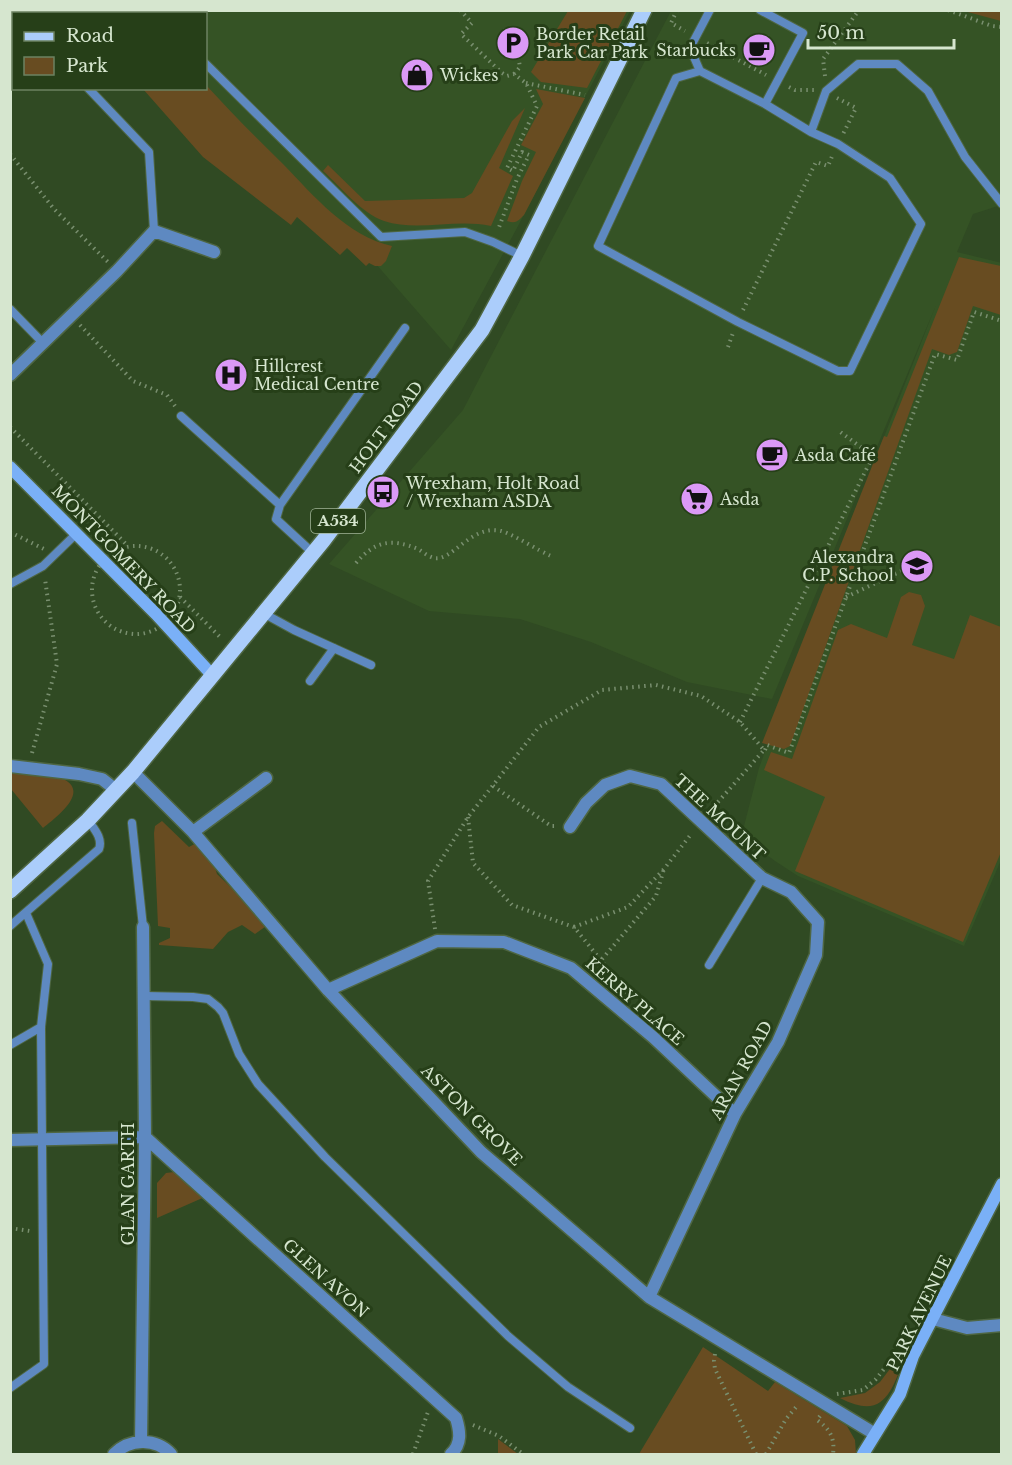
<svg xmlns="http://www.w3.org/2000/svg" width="1012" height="1465" viewBox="0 0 1012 1465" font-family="'Libre Baskerville',serif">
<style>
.built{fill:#355325}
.green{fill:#684c21}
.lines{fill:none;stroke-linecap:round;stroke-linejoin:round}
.lane-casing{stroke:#4e6642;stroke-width:10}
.street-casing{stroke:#4e6642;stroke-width:15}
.secondary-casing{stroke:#4e6642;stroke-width:15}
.primary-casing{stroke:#4e6642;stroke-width:18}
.path{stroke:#798f6f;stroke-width:4;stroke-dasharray:1.5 4.5;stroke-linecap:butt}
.lane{stroke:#5e89c1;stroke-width:8}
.street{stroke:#5e89c1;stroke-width:12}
.secondary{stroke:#7ab0f7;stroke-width:12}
.primary{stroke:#abcdfb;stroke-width:15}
.labels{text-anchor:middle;stroke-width:6;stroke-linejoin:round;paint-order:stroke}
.shield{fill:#263f18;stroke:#a1b498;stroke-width:1.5}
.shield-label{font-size:15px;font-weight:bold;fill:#d6e6cf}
.poi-label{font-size:16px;fill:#d6e6cf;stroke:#263f18;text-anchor:start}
.street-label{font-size:16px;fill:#d6e6cf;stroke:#263f18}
</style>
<rect width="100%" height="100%" fill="#304a23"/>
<path class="built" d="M113,11H630L518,226L451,350L362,248L206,88V14H116Z
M671,11H1001V205L973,214L957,252L1002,263L1001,860L964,946L798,876L775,861L750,842L744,826L759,768L784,700L781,698L936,305L772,699L687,682L591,642L520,619L429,611L329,564L463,410Z"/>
<path class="green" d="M130,11L133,13L60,14L58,11Z
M568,11H627L587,88L541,82L531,72Z
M964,11H1001V21Z
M206,85C231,112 256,138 283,164C314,196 347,236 392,246L386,261L381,266H375L369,263L366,266L347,248L340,255L297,217L291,225L203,157L143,89L206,88Z
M536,89L585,98L524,215C518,221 516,224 507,221L522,181L536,152L521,145L543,104Z
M525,108L499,168L513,176L491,226C456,218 418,232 384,221C361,213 341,187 323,171L328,165L365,201L464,198L472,193L512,121Z
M959,257L1001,266V315L973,306L957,352L949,355L932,349L790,746L784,749L762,743L884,436L887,437Z
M909,592L921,595L925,606L912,645L954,659L970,615L1001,627V852L963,942L795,871L825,797L764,770L771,752L792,759L838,630L851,624L887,638L901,597Z
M10,773L63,779C91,792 55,818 43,828L11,789Z
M162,821L189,847L200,841L209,848L217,874L269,924L255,934L242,925L228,932L213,949L159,945V943L170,938V928L158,926L154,833L155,826Z
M174,1172L182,1174L207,1196L157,1218V1183L166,1173Z
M703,1347L768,1391L775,1382L847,1426L855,1440L856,1454H639Z
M899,1357H905C891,1392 884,1421 840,1398L865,1393L880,1382Z
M498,1439L518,1454H498Z"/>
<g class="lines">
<g class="lane-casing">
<path id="lane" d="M152,10L155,14
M760,10L803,33L765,104
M10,15L14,17
M206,64L381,237L465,232L493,242L522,256
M700,71L765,104L811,132L838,144L890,178L921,224L850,371H838L738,322L598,246L676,78Z
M700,71L690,48L710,10
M88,88L149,152L154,231
M811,132L826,91L858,64H897L928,91L965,157L1002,204
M10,309L43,343
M181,416L280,505L276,519L313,553
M280,505L405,328
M10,584L43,566L76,534
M263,613L294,630L371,665
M310,681L334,648
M132,823L143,927
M10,926L99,849C103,838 94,829 88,820
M709,965L762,878
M144,996L193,997L208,999L218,1007L223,1013L239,1054L258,1084L325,1157L508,1336L568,1387L630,1428
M10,1045L41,1027
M10,1388L44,1364L41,1027L48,964L26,913"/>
</g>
<g class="street-casing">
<path id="street" d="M10,375L117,271L154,231L214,252
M10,766L79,774L102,779L116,790
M133,772L193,832L328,990L481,1152L649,1297L875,1434
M570,827L586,803L605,785L630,776L661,784L762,878L791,892L818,922L816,955L778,1042L735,1114L649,1297
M193,832L266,778
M328,990L437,941L504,942L571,968L653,1037L735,1114
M10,1140L145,1137L456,1418C460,1431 462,1444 451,1454
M933,1319L967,1328L1002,1325
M141,1442L145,1137L143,927
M114,1454C129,1439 155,1437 171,1454"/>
</g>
<g class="secondary-casing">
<path id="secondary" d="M10,467L156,614L212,675
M863,1454L900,1394L913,1356L1002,1184"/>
</g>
<g class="primary-casing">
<path id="primary" d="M10,891L88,820L133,772L323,541L482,330L522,256L644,10"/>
</g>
<path class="path" d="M460,10L472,23L461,34L502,73L507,76L514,74L526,83L537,106L507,168L513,171L522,152L529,155L517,179L498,230
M677,10L671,23L685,31
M948,10L992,26L1002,27
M707,43L766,75
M514,74L520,67L517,50
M825,76L823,59L859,10
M526,83L585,95
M789,87L795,90H814
M837,98L856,108L843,134
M10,154L54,209L108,262
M743,310L816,162L828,166L833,154
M80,325L133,381L167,395L175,406
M728,347L733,333
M10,427L128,546
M10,532L44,549
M92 590a44 44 0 1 1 88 0a44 44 0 1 1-88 0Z
M356,563C375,541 391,538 418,549C423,552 429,557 434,558C452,562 471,524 501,531C515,535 537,550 551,556
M180,597L222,639
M846,597L927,559
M740,722L873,456L839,431
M765,750L767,745L789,753L935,354L957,360L974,312L1002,321
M32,753L57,664L45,579
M493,786L551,826H557
M468,817L473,863L512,905L574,927L629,995
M574,927L628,907L664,869L692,833
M435,929L428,881L468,817L539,727L602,690L656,685L701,696L740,722L764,750L710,811
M602,959L656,896L664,869
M10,1228L30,1231
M715,1354L714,1361L715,1369L756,1454
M837,1394L863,1390L876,1379L895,1355H897
M820,1416L817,1420C830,1429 835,1438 833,1454
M473,1425L499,1436L523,1454
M413,1454L428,1412
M766,1454L786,1419L797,1406"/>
<use href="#lane" class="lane"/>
<use href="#street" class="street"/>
<use href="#secondary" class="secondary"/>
<use href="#primary" class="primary"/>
</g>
<defs>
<g id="parking-disc" transform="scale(1.725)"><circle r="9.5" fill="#db99f6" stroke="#263f18"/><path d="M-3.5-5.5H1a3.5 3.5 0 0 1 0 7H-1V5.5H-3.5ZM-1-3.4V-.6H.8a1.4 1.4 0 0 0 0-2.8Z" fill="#111"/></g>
<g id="cafe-disc" transform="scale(1.725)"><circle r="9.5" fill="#db99f6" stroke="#263f18"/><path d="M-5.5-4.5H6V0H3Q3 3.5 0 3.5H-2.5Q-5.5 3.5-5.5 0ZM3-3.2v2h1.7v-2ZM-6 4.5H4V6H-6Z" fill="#111"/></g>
<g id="shop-disc" transform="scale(1.725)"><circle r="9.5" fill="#db99f6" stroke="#263f18"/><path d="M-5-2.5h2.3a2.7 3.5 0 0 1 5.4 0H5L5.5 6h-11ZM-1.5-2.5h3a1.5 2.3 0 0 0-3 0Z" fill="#111"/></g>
<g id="hospital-disc" transform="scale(1.725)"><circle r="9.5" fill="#db99f6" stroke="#263f18"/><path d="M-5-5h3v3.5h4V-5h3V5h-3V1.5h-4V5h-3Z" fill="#111"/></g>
<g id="bus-disc" transform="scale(1.725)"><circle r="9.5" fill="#db99f6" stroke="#263f18"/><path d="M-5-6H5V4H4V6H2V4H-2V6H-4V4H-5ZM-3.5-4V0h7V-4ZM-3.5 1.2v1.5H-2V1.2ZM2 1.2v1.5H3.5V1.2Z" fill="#111"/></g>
<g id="supermarket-disc" transform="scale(1.725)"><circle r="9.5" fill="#db99f6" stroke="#263f18"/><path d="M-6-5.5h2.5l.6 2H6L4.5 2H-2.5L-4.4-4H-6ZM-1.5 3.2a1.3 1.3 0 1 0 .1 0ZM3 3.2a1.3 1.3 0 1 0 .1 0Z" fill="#111"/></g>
<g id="school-disc" transform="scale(1.725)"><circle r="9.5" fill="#db99f6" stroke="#263f18"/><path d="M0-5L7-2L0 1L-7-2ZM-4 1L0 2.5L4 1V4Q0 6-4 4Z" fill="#111"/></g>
</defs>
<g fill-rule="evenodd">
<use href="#parking-disc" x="513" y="43"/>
<use href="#cafe-disc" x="759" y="50"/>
<use href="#shop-disc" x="417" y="75"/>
<use href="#hospital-disc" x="231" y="375"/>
<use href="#cafe-disc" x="772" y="455"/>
<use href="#bus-disc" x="383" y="492"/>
<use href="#supermarket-disc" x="697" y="499"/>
<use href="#school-disc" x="917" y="566"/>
</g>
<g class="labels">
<rect class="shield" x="311" y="509" width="54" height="24" rx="4.5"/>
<g class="shield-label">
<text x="338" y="526">A534</text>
</g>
<g class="poi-label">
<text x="536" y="40">Border Retail<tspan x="536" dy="18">Park Car Park</tspan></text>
<text x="736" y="56" text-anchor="end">Starbucks</text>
<text x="440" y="81">Wickes</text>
<text x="254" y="372">Hillcrest<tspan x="254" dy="18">Medical Centre</tspan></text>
<text x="795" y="461">Asda Café</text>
<text x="406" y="489">Wrexham, Holt Road<tspan x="406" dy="18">/ Wrexham ASDA</tspan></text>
<text x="720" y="505">Asda</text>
<text x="894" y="563" text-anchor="end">Alexandra<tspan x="894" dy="18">C.P. School</tspan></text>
</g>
<g class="street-label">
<text transform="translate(386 427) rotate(-53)" y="6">HOLT ROAD</text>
<text transform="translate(124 559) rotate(46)" y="6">MONTGOMERY ROAD</text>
<text transform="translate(720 817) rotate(43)" y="6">THE MOUNT</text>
<text transform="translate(635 1001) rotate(41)" y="6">KERRY PLACE</text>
<text transform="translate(741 1070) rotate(-61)" y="6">ARAN ROAD</text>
<text transform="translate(472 1115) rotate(45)" y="6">ASTON GROVE</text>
<text transform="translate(128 1184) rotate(-90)" y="6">GLAN GARTH</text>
<text transform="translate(326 1278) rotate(42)" y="6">GLEN AVON</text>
<text transform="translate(919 1313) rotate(-64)" y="6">PARK AVENUE</text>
</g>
</g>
<rect width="1012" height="1465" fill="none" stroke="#d6e6cf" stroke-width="24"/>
<rect x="12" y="12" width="195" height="78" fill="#263f18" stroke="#6c8261" stroke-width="1.5"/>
<rect x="24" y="32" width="30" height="9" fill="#abcdfb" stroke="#6c8261" stroke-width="1.5"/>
<text x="66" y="42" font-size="18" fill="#d6e6cf">Road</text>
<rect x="24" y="57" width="30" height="18" fill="#684c21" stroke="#6c8261" stroke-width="1.5"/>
<text x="66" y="72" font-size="18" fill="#d6e6cf">Park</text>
<path d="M808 39v9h146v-9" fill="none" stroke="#d6e6cf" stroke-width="3"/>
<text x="817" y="39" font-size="18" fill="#d6e6cf" stroke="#263f18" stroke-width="4.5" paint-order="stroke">50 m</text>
</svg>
